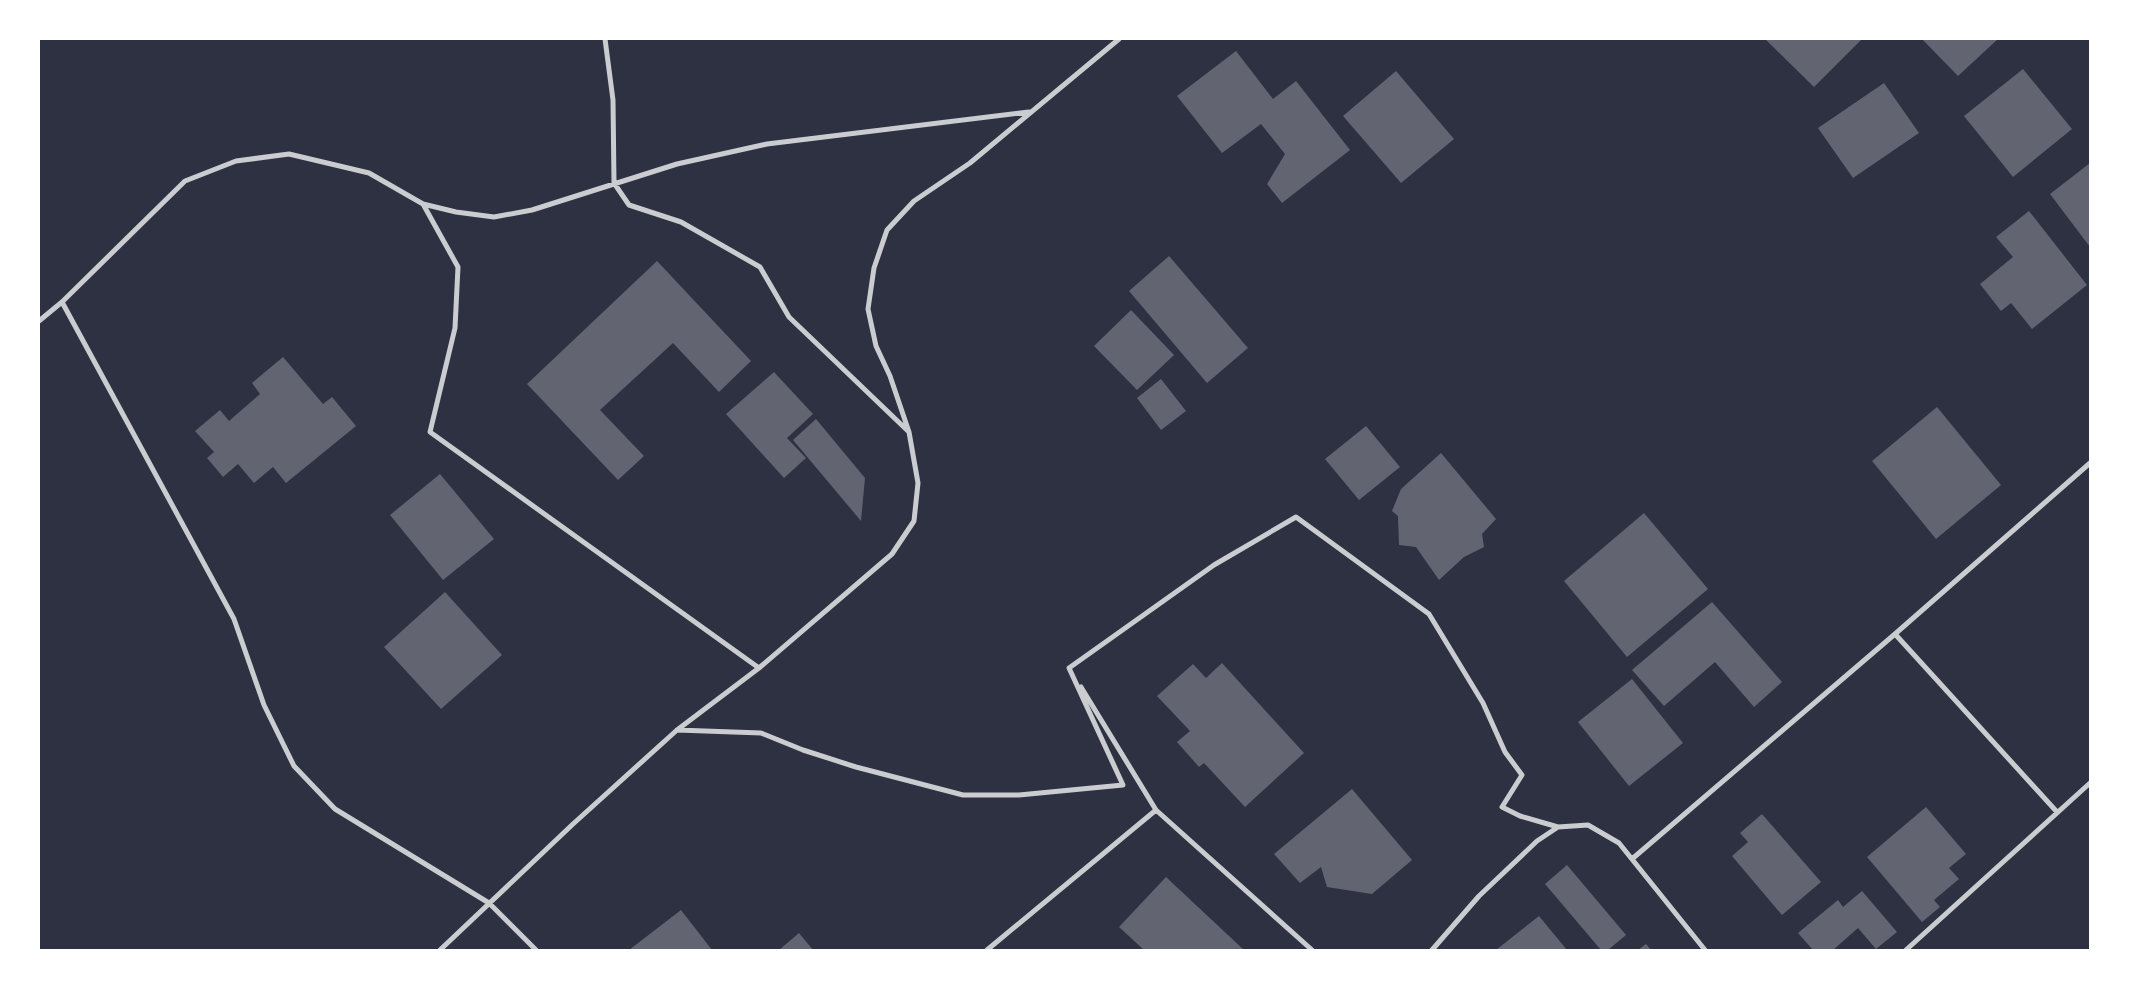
<svg xmlns="http://www.w3.org/2000/svg" width="2129" height="989" viewBox="0 0 2129 989" font-family="'IBM Plex Sans',sans-serif">
<style>
.building{fill:#626471}
.lines{fill:none;stroke-linecap:round;stroke-linejoin:round}
.minor{stroke:#caccd0;stroke-width:5}
</style>
<rect width="100%" height="100%" fill="#2d3142"/>
<path class="building" d="M1765,39H1862L1814,87Z
M1922,39H1998L1958,76Z
M1236,51L1273,99L1296,81L1350,150L1282,203L1267,184L1285,154L1261,124L1222,153L1177,96Z
M2023,69L2072,129L2013,177L1964,116Z
M1396,71L1454,139L1401,183L1343,116Z
M1884,83L1919,133L1853,178L1818,128Z
M2090,163V247L2050,194Z
M2029,211L2087,285L2032,329L2011,303L2001,311L1980,284L2013,257L1996,237Z
M1169,256L1248,348L1207,383L1129,291Z
M657,261L751,361L719,392L673,343L600,410L644,456L618,480L527,384Z
M1131,310L1174,355L1137,390L1094,346Z
M283,357L323,404L332,397L356,426L286,483L273,467L254,483L238,464L223,477L207,458L214,452L195,431L220,410L229,421L260,394L252,383Z
M774,372L813,414L787,438L806,458L784,478L726,414Z
M1161,379L1186,411L1161,430L1137,398Z
M1937,407L2001,485L1936,539L1872,461Z
M816,419L865,478L861,521L793,440Z
M1366,426L1400,467L1359,500L1325,459Z
M1441,453L1496,519L1482,534L1484,547L1464,557L1439,580L1416,547L1399,545L1398,516L1392,511L1401,489Z
M440,474L494,539L443,580L390,515Z
M1644,513L1708,589L1627,657L1564,581Z
M445,592L502,655L441,709L384,647Z
M1712,602L1782,682L1754,707L1715,662L1664,706L1632,670Z
M1222,663L1304,753L1245,807L1204,763L1199,767L1177,742L1190,731L1157,696L1193,664L1206,678Z
M1632,679L1683,743L1629,786L1578,722Z
M1352,789L1412,860L1372,894L1327,887L1321,867L1300,883L1274,854Z
M1926,807L1966,854L1949,868L1959,879L1934,900L1940,907L1922,922L1867,857Z
M1762,814L1821,882L1782,915L1732,856L1748,842L1740,833Z
M1567,865L1626,935L1608,950H1601L1545,884Z
M1166,877L1244,950H1144L1119,927Z
M1862,891L1897,932L1876,949L1858,928L1833,950H1813L1798,933L1838,900L1843,907Z
M681,910L712,950H629Z
M1539,916L1567,950H1496Z
M799,933L813,950H779Z
M1646,944L1651,950H1638Z"/>
<g class="lines">
<path class="minor" d="M605,39L613,100L614,183L629,205L681,222L760,267L789,317L909,432
M423,204L458,267L455,328L430,432L759,668L892,554L914,521L918,483L909,432L890,376L876,346L868,309L874,268L887,230L914,201L970,163L1119,39
M62,302L234,619L264,705L294,766L335,809L489,903L536,950
M39,321L62,302L185,181L236,161L289,154L369,173L423,204L456,212L494,217L532,210L677,164L767,144L1029,112
M1895,634L2057,812
M1081,687L1156,810L1312,950
M677,730L761,733L803,750L856,767L963,795H1019L1123,785L1069,668L1214,565L1296,517L1429,614L1483,703L1505,752L1522,775L1502,807L1520,816L1558,827
M1632,859L1895,634L2090,463
M440,950L573,824L677,730L759,668
M987,950L1156,810
M1432,950L1479,896L1537,841L1558,827L1588,825L1619,843L1705,950
M1906,950L2090,783"/>
</g>
<rect width="2129" height="989" fill="none" stroke="#ffffff" stroke-width="80"/>
</svg>
